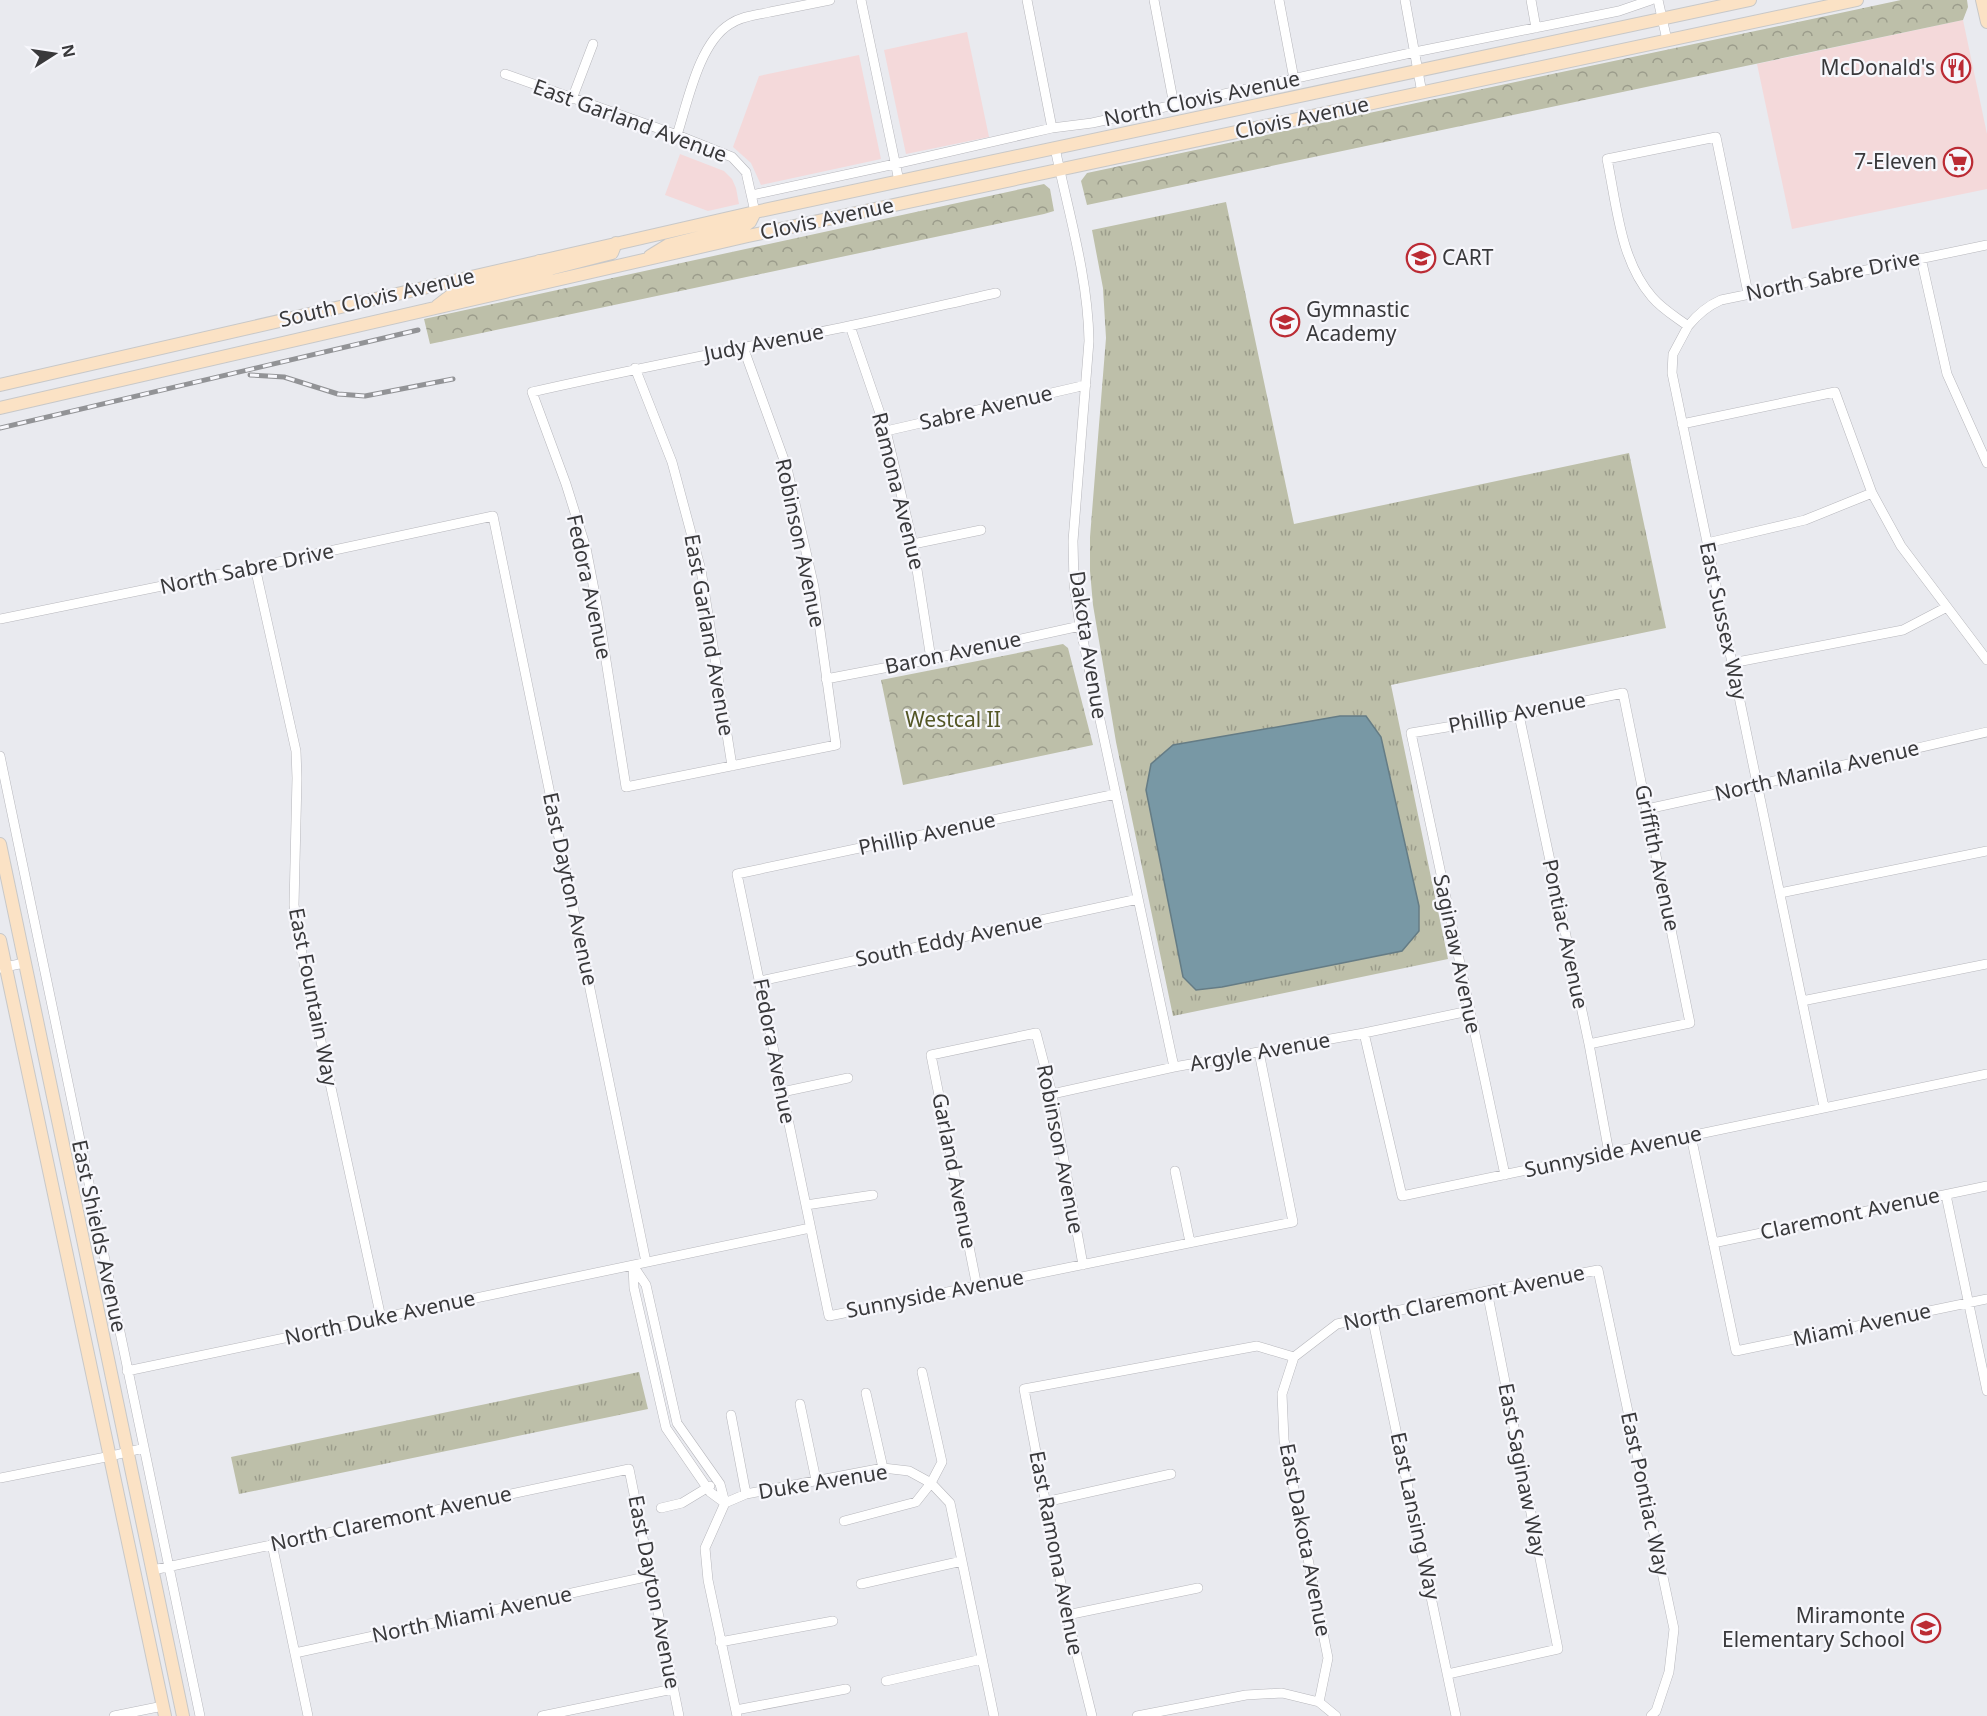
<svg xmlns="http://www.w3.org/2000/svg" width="1987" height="1716" viewBox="0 0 1987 1716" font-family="'Noto Sans',sans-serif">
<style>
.commercial{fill:#f4d9da}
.grass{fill:url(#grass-tufts)}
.park{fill:url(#park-crowns)}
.water{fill:#7898a5;stroke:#657c85;stroke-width:1.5}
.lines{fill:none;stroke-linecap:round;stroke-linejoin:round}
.minor-casing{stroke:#b7b7bc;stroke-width:10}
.major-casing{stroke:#c8c8c8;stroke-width:14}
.minor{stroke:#fff;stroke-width:9}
.major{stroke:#fbe2c5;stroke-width:12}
.rail-casing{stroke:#929396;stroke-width:5}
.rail{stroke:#f7f7fc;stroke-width:3;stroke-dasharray:9;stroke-linecap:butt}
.labels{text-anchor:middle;stroke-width:4.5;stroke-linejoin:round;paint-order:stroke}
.poi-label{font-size:21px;fill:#39393b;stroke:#f7f7fc;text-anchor:end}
.street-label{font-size:21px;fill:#39393b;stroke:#f7f7fc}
.park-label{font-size:21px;fill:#535625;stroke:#f7f7fc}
</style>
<defs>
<pattern id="grass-tufts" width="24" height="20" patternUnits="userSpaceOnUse" patternTransform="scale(1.5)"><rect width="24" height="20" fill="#bdbfa9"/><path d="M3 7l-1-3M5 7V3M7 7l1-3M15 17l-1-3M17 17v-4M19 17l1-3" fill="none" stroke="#9b9c8b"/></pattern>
<pattern id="park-crowns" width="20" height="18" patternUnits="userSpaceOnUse" patternTransform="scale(1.5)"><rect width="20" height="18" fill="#bdbfa9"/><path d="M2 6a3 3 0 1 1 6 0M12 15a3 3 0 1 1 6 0" fill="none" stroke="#9b9c8b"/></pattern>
</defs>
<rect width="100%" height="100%" fill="#e9eaef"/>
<path class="commercial" d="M1963,20L1987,134V189L1792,229L1757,64Z
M967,32L989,137L906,154L884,50Z
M859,55L881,159L761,185L751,163L733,147L759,76Z
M680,154L724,171L732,179L736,188L739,204L708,211L665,195Z"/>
<path class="grass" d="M1226,202L1294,524L1629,453L1666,628L1391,685L1448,959L1173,1016L1116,742L1093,605L1090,571V537L1106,338L1103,288L1092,230Z
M639,1372L648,1409L239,1494L231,1457Z"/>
<path class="park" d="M1901,0H1967L1968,7L1963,20L1087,205L1081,181L1087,173Z
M1044,184L1050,189L1054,211L1044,214L430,344L424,319Z
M1063,644L1068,648L1093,745L903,785L881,680Z"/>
<path class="water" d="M1340,716H1366L1381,737L1419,906V931L1402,951L1222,987L1196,990L1183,977L1146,790L1151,764L1173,745Z"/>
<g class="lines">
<g class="minor-casing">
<path id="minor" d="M861,0L899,181
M1027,0L1052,128
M1154,0L1174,105
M1279,0L1294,79
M1405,0L1422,93
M1531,0L1536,28
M1658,0L1667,40
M505,74L677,135L732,157L746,172L755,212
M572,99L593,44
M677,135C688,101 699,43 730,24C742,16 757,15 770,12C790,8 810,4 830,0
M1055,148C1068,211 1088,276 1089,341L1073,541L1074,584L1080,626L1174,1067
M752,195L895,164L1052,128L1092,123L1415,52L1619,11L1651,0
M1921,258L1947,374L1987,463
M1748,293L1716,137L1607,159C1617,206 1620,260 1652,297C1662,309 1676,317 1688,326L1673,354L1672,373L1824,1107
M850,326L886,431L913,544L931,659
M1688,326C1697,315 1707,306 1721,300L1987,245
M743,347L787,468L814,587L836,745L626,787L598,610L586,548L566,484L532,392C637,368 743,348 849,326C898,316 947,304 996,293
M635,368L672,462L701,570L732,766
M1682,424L1835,392L1872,493L1901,546L1987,660
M886,431L1086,385
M1707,543L1805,520L1872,493
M913,544L981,530
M255,567L296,751L297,778L294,905L302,954L381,1318
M0,619L255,567L493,516L646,1262
M1732,663L1903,630L1947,607
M826,679L931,659L1080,626
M1519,715L1589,1044L1609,1153
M0,756L200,1716
M1116,794L737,874L829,1316L1293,1222L1259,1052
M1647,809L1757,785L1987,732
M1780,893L1987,851
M0,968L24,963
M760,981L1138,899
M1802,1001L1987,964
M1364,1033L1402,1196L1987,1074
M782,1092L848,1078
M1052,1094L1174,1067L1364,1033L1469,1011
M1691,1136L1736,1351L1987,1299
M1175,1171L1190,1242
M1505,1175L1411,733L1519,715L1623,693L1690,1023L1589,1044
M1946,1195L1987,1391
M806,1205L873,1195
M1713,1243L1987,1186
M633,1265L634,1288L666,1428L710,1492L725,1503
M634,1267L646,1285L677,1423L720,1484L725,1503
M977,1287L931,1055L1036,1033L1052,1094L1083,1265
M1372,1316L1456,1716
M1294,1357L1337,1324L1487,1291L1598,1270L1674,1629L1669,1672L1656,1711L1651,1716
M1294,1357L1282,1394L1284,1440L1328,1658L1319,1702L1336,1716
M127,1371L810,1228
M866,1393L883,1468
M800,1404L816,1480
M731,1415L746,1494
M0,1478L111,1456L144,1448
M1045,1502L1171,1474
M661,1508L682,1503L710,1486
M844,1521L916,1502L931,1483L942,1462L922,1372
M272,1544L308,1716
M153,1570L629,1469L679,1716
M861,1584L962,1561
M1067,1615L1198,1588
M720,1642L833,1621
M295,1653L650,1576
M1448,1674L1558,1649L1487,1291
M886,1681L982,1659
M736,1710L846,1689
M114,1716L163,1706
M542,1716L673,1689
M737,1716L708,1580L705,1548L725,1503L746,1494L883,1468L909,1471L931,1483L950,1503L994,1716
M1092,1716L1067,1615L1024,1389L1257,1346L1294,1357
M1137,1716L1246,1695L1282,1693L1319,1702"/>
</g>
<g class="major-casing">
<path id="major" d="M1982,0L1987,22
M650,256L668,245L746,225L750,222L755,212
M543,283L545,274L550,269L612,253L616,243
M437,306L454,293L535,273L540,266L539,261
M0,385L755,212L1750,0
M0,408L748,236L1857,0
M0,844L183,1716
M0,940L165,1716"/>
</g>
<use href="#minor" class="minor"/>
<use href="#major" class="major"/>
<g class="rail-casing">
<path id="rail" d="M250,375L284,377L338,394L365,396L453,379
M0,428L418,330"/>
</g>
<use href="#rail" class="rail"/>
</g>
<defs>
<g id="restaurant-ring" transform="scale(1.5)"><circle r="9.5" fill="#f7f7fc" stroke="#bb2b34" stroke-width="1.5"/><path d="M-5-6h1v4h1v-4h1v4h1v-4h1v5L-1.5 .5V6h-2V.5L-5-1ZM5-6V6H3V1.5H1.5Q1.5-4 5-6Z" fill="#bb2b34"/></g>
<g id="supermarket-ring" transform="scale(1.5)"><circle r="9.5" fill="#f7f7fc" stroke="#bb2b34" stroke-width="1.5"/><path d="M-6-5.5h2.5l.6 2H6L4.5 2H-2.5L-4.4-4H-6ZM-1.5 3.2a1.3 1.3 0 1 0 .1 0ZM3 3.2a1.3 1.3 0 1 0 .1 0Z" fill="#bb2b34"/></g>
<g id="school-ring" transform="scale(1.5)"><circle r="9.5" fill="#f7f7fc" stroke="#bb2b34" stroke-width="1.5"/><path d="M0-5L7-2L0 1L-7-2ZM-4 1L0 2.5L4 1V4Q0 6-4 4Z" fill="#bb2b34"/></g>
</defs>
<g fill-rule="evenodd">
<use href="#restaurant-ring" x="1956" y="68"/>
<use href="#supermarket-ring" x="1958" y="162"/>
<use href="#school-ring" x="1421" y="258"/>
<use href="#school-ring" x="1285" y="322"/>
<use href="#school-ring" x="1926" y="1628"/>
</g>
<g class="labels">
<g class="poi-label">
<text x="1935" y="75">McDonald's</text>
<text x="1937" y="169">7-Eleven</text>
<text x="1442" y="265" text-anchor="start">CART</text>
<text x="1306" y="317" text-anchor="start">Gymnastic<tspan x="1306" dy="24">Academy</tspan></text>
<text x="1905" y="1623">Miramonte<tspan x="1905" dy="24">Elementary School</tspan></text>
</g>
<g class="street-label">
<text transform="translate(1202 99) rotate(-12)" y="7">North Clovis Avenue</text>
<text transform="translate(1302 118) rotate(-12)" y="7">Clovis Avenue</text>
<text transform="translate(630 121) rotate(20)" y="7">East Garland Avenue</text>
<text transform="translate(827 219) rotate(-12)" y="7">Clovis Avenue</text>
<text transform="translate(1833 276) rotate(-12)" y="7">North Sabre Drive</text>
<text transform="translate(377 298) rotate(-13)" y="7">South Clovis Avenue</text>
<text transform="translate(764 343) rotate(-11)" y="7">Judy Avenue</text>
<text transform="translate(986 408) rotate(-13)" y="7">Sabre Avenue</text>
<text transform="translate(898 491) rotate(76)" y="7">Ramona Avenue</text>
<text transform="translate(800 543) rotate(78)" y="7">Robinson Avenue</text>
<text transform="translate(247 569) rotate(-12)" y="7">North Sabre Drive</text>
<text transform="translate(589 587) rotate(78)" y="7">Fedora Avenue</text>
<text transform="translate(1723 621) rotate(78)" y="7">East Sussex Way</text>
<text transform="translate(709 635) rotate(80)" y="7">East Garland Avenue</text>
<text transform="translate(1088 645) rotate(81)" y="7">Dakota Avenue</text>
<text transform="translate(953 653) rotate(-12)" y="7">Baron Avenue</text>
<text transform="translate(1517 713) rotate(-11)" y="7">Phillip Avenue</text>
<text transform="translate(1817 771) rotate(-13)" y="7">North Manila Avenue</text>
<text transform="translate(927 834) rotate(-12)" y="7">Phillip Avenue</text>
<text transform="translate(1657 858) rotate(78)" y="7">Griffith Avenue</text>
<text transform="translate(570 889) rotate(78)" y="7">East Dayton Avenue</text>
<text transform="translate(1565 934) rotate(78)" y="7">Pontiac Avenue</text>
<text transform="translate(949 940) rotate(-12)" y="7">South Eddy Avenue</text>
<text transform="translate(1457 954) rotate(78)" y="7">Saginaw Avenue</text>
<text transform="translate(313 997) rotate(79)" y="7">East Fountain Way</text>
<text transform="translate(774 1051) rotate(79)" y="7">Fedora Avenue</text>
<text transform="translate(1260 1052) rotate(-10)" y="7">Argyle Avenue</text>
<text transform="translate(1060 1149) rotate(79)" y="7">Robinson Avenue</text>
<text transform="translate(1613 1152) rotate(-12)" y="7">Sunnyside Avenue</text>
<text transform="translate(954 1171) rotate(79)" y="7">Garland Avenue</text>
<text transform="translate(1850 1214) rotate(-12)" y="7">Claremont Avenue</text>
<text transform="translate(99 1236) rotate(78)" y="7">East Shields Avenue</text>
<text transform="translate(935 1294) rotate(-11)" y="7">Sunnyside Avenue</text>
<text transform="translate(1464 1298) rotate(-12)" y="7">North Claremont Avenue</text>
<text transform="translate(380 1318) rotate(-12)" y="7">North Duke Avenue</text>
<text transform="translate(1862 1325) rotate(-12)" y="7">Miami Avenue</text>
<text transform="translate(1522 1470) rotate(79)" y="7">East Saginaw Way</text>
<text transform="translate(823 1482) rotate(-9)" y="7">Duke Avenue</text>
<text transform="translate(1645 1494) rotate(78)" y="7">East Pontiac Way</text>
<text transform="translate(1415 1516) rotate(78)" y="7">East Lansing Way</text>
<text transform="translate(391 1519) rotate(-12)" y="7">North Claremont Avenue</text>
<text transform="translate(1305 1540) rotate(79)" y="7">East Dakota Avenue</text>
<text transform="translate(1056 1553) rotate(79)" y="7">East Ramona Avenue</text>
<text transform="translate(654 1592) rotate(79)" y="7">East Dayton Avenue</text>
<text transform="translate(472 1615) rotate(-12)" y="7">North Miami Avenue</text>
</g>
<g class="park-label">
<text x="953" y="727">Westcal II</text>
</g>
</g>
<g transform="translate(54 54) rotate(78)" stroke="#f7f7fc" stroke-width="4.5" paint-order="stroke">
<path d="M0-4.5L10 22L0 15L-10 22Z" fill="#39393b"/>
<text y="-9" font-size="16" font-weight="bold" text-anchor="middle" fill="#39393b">N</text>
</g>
</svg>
